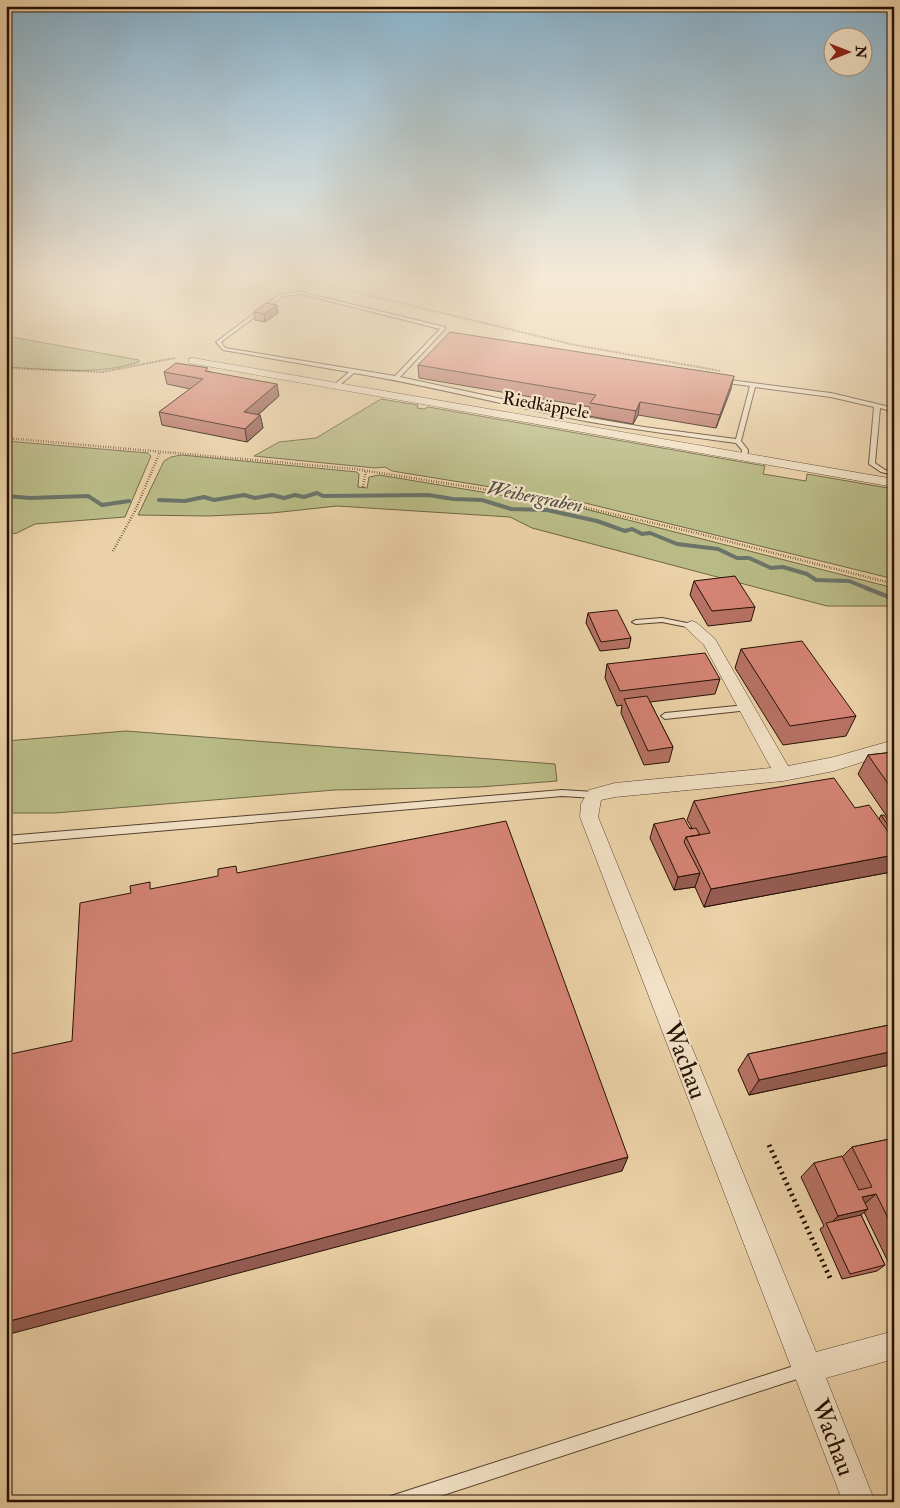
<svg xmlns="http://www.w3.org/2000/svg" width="900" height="1508" viewBox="0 0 900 1508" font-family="'IM FELL Double Pica',serif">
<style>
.green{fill:#b9bb86;stroke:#6f6645}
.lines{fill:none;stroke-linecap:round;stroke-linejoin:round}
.stream-far1{stroke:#6b746a;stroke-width:4}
.stream{stroke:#6b746a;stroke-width:4.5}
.lane-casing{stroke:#56402d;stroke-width:2}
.street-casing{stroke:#56402d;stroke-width:1}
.path-far2{stroke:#251004;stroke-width:2;stroke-dasharray:0.5 1;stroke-linecap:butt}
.path-far1{stroke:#251004;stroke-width:2.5;stroke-dasharray:0.5 2;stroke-linecap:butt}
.path{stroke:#251004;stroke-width:5;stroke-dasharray:2 4;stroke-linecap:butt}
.lane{fill:#f2e1c6;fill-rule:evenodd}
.street{fill:#f2e1c6;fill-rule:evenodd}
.wall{fill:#b77265;stroke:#251004}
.shaded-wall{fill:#955c52;stroke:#251004}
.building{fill:#d58475;stroke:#251004}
.labels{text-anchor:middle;stroke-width:4.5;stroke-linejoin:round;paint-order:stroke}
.far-street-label{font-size:18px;fill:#251004;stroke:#f2e1c6}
.far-water-label{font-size:19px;font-style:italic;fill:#4e4a40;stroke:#f2e1c6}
.near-street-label{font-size:25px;fill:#251004;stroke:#f2e1c6}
</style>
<rect width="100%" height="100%" fill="#ebd1a7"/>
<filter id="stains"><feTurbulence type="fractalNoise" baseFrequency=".004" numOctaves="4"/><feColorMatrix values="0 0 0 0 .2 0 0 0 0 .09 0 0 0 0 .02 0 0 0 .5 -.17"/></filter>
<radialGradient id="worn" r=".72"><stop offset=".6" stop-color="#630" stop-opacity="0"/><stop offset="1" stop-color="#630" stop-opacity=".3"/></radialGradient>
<path class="green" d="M6,336L139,360V362C96,376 50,369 6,367Z
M381,399L418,405L417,408L424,409L428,407L765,466L763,474L806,481L807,474L894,489V579L577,501L392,471L385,467L375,468L254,456L279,442L316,438Z
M6,441L148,453L151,456L125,517L35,524L17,533L6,535Z
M181,455L357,472L359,474L358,487L367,488L369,477L379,475L585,509L894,588V606H827L532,528L510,517L337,506L272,513L209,516L138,515L164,461L171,457Z
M126,731L555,764L557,781L480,787L335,790L55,813H6V741Z"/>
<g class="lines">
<path class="stream-far1" d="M6,496L30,498L88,496L102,505L129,501
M159,500L185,501L204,497L214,500L244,495L255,498L272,495L284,498L295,495L304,497L317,493L323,496L428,495L453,499L482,500L511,509L547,510L597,521L625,531L632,529L642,534L650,533L677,544L718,549L737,558H749L771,568L783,567L807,574L816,580L849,581L869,589"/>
<path class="stream" d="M866,588L894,599"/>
<g class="lane-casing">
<path id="lane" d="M301,292L445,327V329L400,377L585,417L644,427L736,439L750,386L720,382V380L722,379L831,393L894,408V412L880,408L875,463L885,470L894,471V475L881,472L869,464L874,407L831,397L755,387L741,441L748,450L747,457L744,459L741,457L742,450L736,443C686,436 635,430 585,421C508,406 432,386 354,373L336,388L333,386L334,385L349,372L223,350L216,342L280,294ZM301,294L440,329L395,376L225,348L221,342L283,296Z
M662,618L692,624L696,626L692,628L662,622L636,624L632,622L636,620Z
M746,705L749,706L750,708L749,710L665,719L661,716L665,713Z
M562,790L595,792L598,793L600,795L598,797L595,798L562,796L6,844V836Z
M803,1363L808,1365L810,1370L808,1375L803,1377L422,1502H389L391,1496L397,1494Z"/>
</g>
<g class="street-casing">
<path id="street" d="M193,358L894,479V487L189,363V359Z
M692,621L697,623L715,639L788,766L834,757L894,740V752L834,771L783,781L615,797L601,800L598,817L816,1352L894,1331V1359L826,1378L875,1502H843L580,817L581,804L589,790L615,783L771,768L704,645L684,626L687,623Z"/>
</g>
<path class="path-far2" d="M289,276L575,345L721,371
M6,291L36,276
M6,368L102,372L175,358"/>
<path class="path-far1" d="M6,438L355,469L552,500L692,532L894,584
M363,487L366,470
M113,551L135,511L160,452"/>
<path class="path" d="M769,1145L831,1280"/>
<use href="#lane" class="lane"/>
<use href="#street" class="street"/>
</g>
<path class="wall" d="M277,305L278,313L265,322L255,320L254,312Z
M418,365L731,389L716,428L638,415L633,424L589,416L590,407L419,378Z
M208,371L279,396L258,415H260L263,428L247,442L162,425L159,412L190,389L167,384L164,372Z
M694,581L755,607L751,621L708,626L690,595Z
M588,613L631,638L629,648L600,651L586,623Z
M741,649L856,716L846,736L783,745L735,668Z
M607,664L720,679L715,694L650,702L673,747L669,762L644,765L621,713L622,705L617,706L605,678Z
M894,752V827L858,774L868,755Z
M694,801L855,808L879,819L881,815L894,829V868L891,872L704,907L695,887L674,890L650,838L654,824L692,828L687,820Z
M894,887V906L888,896Z
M894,1024V1064L749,1095L738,1070L748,1054Z
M894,1138V1274L864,1212L861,1215L885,1265L877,1271L842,1279L820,1229L824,1226L801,1177L814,1163L842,1157L852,1147Z"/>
<path class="shaded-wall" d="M277,305L278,313L265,322L264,314Z
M734,376L731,389L716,428L720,415Z
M277,384L279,396L246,425L244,412Z
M640,402L638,415L633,424L636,411Z
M260,415L263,428L247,442L245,429Z
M894,855V868L891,872L704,907L711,889Z
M700,873L695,887L674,890L678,877Z
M894,1051V1064L749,1095L759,1080Z
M628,1157L622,1171L6,1335V1322Z
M876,1194L861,1207L862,1197Z
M868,1209L854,1221L828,1226L838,1216Z"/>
<path class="building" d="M266,303L277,305L264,314L254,312Z
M450,332L734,376L720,415L640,402L636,411L590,403L596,395L418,365Z
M176,363L208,368L205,371L277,384L244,412L260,415L245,429L159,412L203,379L164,372Z
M735,576L755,607L712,611L694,581Z
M617,610L631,638L601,642L588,613Z
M802,641L856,716L790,726L741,649Z
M705,653L720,679L620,691L607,664Z
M647,696L673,747L648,751L624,699Z
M894,752V792L868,755Z
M834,778L855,808L869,805L894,840V855L711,889L686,837L710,833L694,801Z
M881,815H884L894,829V834Z
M684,818L690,829L696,828L700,835L686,837L684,842L700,873L678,877L654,824Z
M506,821L628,1157L6,1322V1055L72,1041L80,903L131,893L130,886L150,882V889L218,876V869L236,866L237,873Z
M894,1024V1051L759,1080L748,1054Z
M894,1138V1230L876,1194L862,1197L868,1209L838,1216L814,1163L842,1156L859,1190L872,1187L852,1147Z
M861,1215L885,1265L850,1274L826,1223Z"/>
<linearGradient id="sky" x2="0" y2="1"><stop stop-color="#88b5d1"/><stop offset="0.57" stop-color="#f6ead7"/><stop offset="1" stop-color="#f6ead7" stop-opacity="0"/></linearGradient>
<rect width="900" height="487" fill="url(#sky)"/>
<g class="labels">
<g class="far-street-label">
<text transform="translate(546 405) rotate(10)" y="6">Riedkäppele</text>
</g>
<g class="far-water-label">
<text transform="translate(535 496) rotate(11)" y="7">Weihergraben</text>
</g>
<g class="near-street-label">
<text transform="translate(686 1060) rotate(69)" y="9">Wachau</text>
<text transform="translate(834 1437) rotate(69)" y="9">Wachau</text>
</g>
</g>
<rect width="900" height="1508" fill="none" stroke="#ebd1a7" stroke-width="25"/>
<rect x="8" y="8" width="885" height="1493" fill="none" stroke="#251004" stroke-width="2.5"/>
<rect x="12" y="12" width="875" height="1483" fill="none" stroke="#251004"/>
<g transform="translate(848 52) rotate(90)"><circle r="24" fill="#f2e1c6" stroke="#a08d78"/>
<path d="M0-4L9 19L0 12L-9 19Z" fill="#8f2418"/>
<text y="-8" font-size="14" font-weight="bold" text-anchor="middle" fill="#251004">N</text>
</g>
<rect width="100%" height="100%" filter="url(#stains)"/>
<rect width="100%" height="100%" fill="url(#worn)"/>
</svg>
